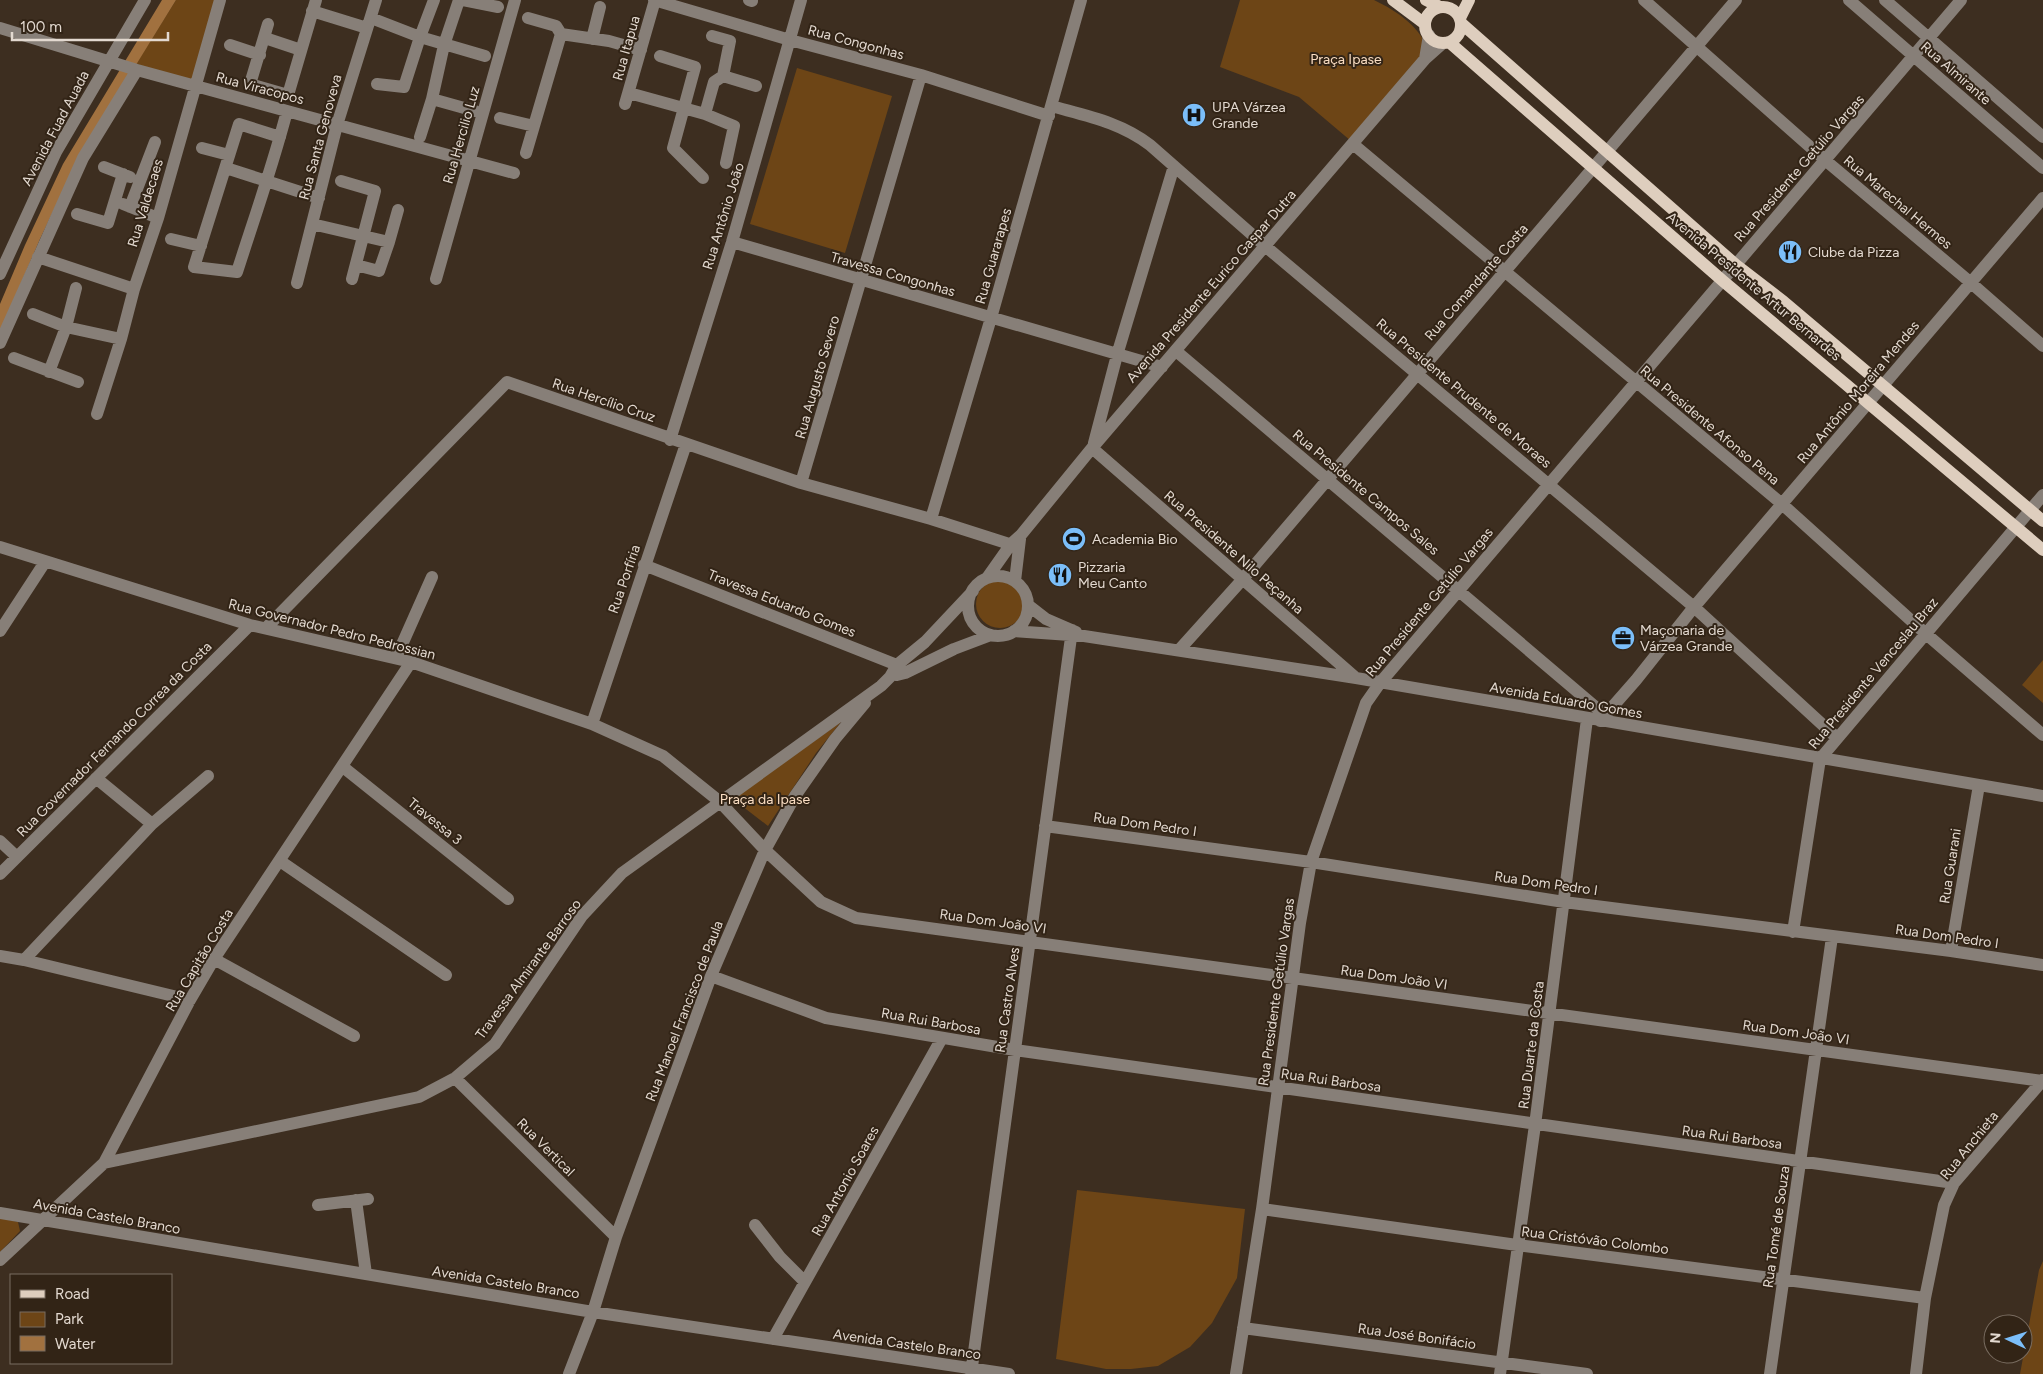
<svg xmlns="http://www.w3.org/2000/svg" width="2043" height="1374" viewBox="0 0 2043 1374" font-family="Figtree,sans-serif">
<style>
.green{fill:#6d4516}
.water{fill:#a1713f}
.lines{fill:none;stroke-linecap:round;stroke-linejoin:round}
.minor{stroke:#877f78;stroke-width:12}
.major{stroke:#decebe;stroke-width:12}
.labels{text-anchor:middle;stroke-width:4;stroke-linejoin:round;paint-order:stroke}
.street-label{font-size:14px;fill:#e3d9d0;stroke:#322416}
.park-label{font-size:14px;fill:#faddc2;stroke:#322416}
.poi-label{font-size:14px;fill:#e3d9d0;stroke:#322416;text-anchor:start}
</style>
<rect width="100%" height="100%" fill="#3d2e20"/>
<path class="green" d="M176,0H216L192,81L136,64Z
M1240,0H1374C1397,11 1423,28 1429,54L1351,141L1299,97L1220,67Z
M797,68L892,96L845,253L750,224Z
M976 604a24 24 0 1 1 48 0a24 24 0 1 1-48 0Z
M2043,660V703L2022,685Z
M841,722L816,753L768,826L733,799Z
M1077,1190L1245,1209L1237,1278L1212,1323L1190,1347L1158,1366L1131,1369H1106L1056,1359Z
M0,1218L18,1222L20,1231L0,1252Z
M2043,1261V1374H2020L2039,1270Z"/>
<path class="water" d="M162,0H176L78,159L40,239L0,332V304L25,245L63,164Z"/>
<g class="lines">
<path class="minor" d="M463,0L498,7
M654,0L790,40L921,75L1049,116
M749,0L752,1
M1644,0L1825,160L1970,282L2043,346
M1849,0L2043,168
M1885,0L2043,137
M312,11L367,28
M371,18L420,37L485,56
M528,18L556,26L561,34
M268,24L250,84L288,95L316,0
M0,28L137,70L514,173
M712,36L730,41L723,76
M265,38L301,50
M592,39L600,7
M230,45L260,55
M660,56L695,67L673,148L703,178
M1425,59L1429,35
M377,84L404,87L420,37L434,0
M629,93L705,114L734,126L726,163
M432,99L475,111
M625,104L655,0
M1051,106C1087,116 1120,122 1150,145L1265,246L1694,607L1837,738
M705,114L714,82L723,76L756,86
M500,118L534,126
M280,137L239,124L194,267L237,272C254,219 273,165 287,111
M420,137L432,99L444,45L459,0
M1353,144L1782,504L1925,633L2043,735
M202,148L229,155
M526,153L561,34L609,41L641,50
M104,167L130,177
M226,168L319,198
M341,181L375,191L352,279
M123,204L158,218
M130,207L155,142
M77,214L108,223L123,174
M312,224L389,242
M171,239L201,246
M732,242L1162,367
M38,257L134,289
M356,265L379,271L389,242L398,210
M0,274L56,152L145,0
M436,279L515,0
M297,283L337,125L376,0
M33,314L66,327L121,339
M0,343L83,158L137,70
M1176,351L1605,715
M14,358L78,382
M49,372L66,327L76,288
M97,414L121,339L134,289L158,218L220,0
M670,440L732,242L801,0
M1094,443L1117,355L1174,166
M1092,448L1356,678
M801,483L921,75
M931,519L991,318L1081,0
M0,547L250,625L411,662L592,724L663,756L719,801L765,850L821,902L856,918L2042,1081
M644,565L897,665L905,673
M968 606a30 30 0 1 1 60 0a30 30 0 1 1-60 0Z
M987,578L1011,544L1021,535L1092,448L1425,59L1443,43
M1015,581L1020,539
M1028,605L1046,619L1076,632
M266,628L507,382L801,483L931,519L1019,547
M0,631L45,562
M1014,631L1084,636L1356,678L2043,796
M1179,650L1242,580L1736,0
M396,658L432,577
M897,675L905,673L954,649L991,635
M1600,721L1636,680L1694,607L2043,198
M592,724L686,444
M343,767L508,899
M96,778L152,824
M1045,826L1311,862L1564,902L1951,951L2043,965
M0,841L17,857
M280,861L446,975
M0,874L250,625
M1793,932L1820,759L2043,495
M1951,951L1979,785
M0,956L24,960L190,1000
M214,959L354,1036
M24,960L152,824L208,776
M711,976L826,1018L1015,1050L1954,1183
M455,1078L616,1237
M104,1163L419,1097L455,1078L495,1044L582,916L622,873L881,686L890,677L897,665L925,642L973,591
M356,1200L366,1274
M318,1205L368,1199
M1262,1209L1517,1245L1925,1298
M0,1213L593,1312L1009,1374
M755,1225L780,1257L805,1282
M0,1260L104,1163L190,1000L214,959L411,662
M1243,1328L1587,1374
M773,1339L942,1038
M569,1374L593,1312L616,1237L711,976L765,850L795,796L835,739L865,703
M971,1374L1072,630
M1236,1374L1262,1209L1300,923L1311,862L1366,703L1380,683L1961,0
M1500,1374L1535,1125L1587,719
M1770,1374L1832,937
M1916,1374L1925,1298L1944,1205L1954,1183L2043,1080"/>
<path class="major" d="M1393,0L1425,24
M1426,0L1440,7
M1425 25a18 18 0 1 1 36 0a18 18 0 1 1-36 0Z
M1460,18L1469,0
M1461,23L1736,265L1784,302L2043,521
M1449,42L1723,281L2043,550"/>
</g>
<defs>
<g id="hospital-disc" transform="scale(1.25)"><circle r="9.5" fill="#7bbef9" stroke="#322416"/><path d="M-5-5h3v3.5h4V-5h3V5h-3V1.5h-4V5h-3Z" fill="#111"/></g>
<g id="restaurant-disc" transform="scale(1.25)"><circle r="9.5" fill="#7bbef9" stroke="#322416"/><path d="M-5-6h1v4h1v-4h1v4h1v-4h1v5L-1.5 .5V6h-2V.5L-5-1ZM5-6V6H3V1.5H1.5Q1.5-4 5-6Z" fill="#111"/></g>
<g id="stadium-disc" transform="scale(1.25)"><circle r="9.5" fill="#7bbef9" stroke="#322416"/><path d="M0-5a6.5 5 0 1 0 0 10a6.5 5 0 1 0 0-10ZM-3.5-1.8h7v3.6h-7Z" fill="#111"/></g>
<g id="office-disc" transform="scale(1.25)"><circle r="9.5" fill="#7bbef9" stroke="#322416"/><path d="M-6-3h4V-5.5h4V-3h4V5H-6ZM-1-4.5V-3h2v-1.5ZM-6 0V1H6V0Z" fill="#111"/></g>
</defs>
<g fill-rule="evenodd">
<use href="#hospital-disc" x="1194" y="115"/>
<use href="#restaurant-disc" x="1790" y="252"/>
<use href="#stadium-disc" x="1074" y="539"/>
<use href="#restaurant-disc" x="1060" y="575"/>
<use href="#office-disc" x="1623" y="638"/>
</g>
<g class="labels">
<g class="street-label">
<text transform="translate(856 42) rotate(15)" y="5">Rua Congonhas</text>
<text transform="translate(626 48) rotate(-74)" y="5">Rua Itapua</text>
<text transform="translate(1956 73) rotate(41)" y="5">Rua Almirante</text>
<text transform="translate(260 88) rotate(15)" y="5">Rua Viracopos</text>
<text transform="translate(55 128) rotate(-62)" y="5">Avenida Fuad Auada</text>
<text transform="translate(461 135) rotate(-74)" y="5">Rua Hercilio Luz</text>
<text transform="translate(320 137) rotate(-75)" y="5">Rua Santa Genoveva</text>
<text transform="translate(1799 168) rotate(-49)" y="5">Rua Presidente Getúlio Vargas</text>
<text transform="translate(1898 202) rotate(40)" y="5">Rua Marechal Hermes</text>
<text transform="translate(145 203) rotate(-73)" y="5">Rua Valdecaes</text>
<text transform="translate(723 216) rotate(-73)" y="5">Rua Antônio João</text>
<text transform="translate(993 256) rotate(-74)" y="5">Rua Guararapes</text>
<text transform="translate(893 274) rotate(16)" y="5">Travessa Congonhas</text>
<text transform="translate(1476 282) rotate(-49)" y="5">Rua Comandante Costa</text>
<text transform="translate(1211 286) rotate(-49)" y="5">Avenida Presidente Eurico Gaspar Dutra</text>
<text transform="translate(1754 286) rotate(40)" y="5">Avenida Presidente Artur Bernardes</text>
<text transform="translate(817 377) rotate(-74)" y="5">Rua Augusto Severo</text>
<text transform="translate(1858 392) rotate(-50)" y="5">Rua Antônio Moreira Mendes</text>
<text transform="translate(1464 393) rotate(40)" y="5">Rua Presidente Prudente de Moraes</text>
<text transform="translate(604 400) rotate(19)" y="5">Rua Hercílio Cruz</text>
<text transform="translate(1710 425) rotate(40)" y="5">Rua Presidente Afonso Pena</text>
<text transform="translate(1366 492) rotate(40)" y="5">Rua Presidente Campos Sales</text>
<text transform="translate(1234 552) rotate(41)" y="5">Rua Presidente Nilo Peçanha</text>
<text transform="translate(624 579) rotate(-71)" y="5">Rua Porfíria</text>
<text transform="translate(1429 602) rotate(-50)" y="5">Rua Presidente Getúlio Vargas</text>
<text transform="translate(782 603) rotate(22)" y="5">Travessa Eduardo Gomes</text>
<text transform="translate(332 629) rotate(14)" y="5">Rua Governador Pedro Pedrossian</text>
<text transform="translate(1873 673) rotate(-50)" y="5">Rua Presidente Venceslau Braz</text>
<text transform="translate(1566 700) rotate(10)" y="5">Avenida Eduardo Gomes</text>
<text transform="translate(114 739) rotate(-45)" y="5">Rua Governador Fernando Correa da Costa</text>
<text transform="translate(435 821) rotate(39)" y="5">Travessa 3</text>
<text transform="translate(1145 824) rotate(8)" y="5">Rua Dom Pedro I</text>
<text transform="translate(1950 866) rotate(-81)" y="5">Rua Guarani</text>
<text transform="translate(1546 883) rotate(8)" y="5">Rua Dom Pedro I</text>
<text transform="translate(993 921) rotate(8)" y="5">Rua Dom João VI</text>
<text transform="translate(1947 936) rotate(8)" y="5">Rua Dom Pedro I</text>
<text transform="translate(199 960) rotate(-59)" y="5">Rua Capitão Costa</text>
<text transform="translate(528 969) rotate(-54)" y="5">Travessa Almirante Barroso</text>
<text transform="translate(1394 977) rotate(8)" y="5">Rua Dom João VI</text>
<text transform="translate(1276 992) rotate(-82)" y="5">Rua Presidente Getúlio Vargas</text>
<text transform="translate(1007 1000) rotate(-82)" y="5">Rua Castro Alves</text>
<text transform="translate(684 1011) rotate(-69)" y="5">Rua Manoel Francisco de Paula</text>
<text transform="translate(931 1021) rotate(10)" y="5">Rua Rui Barbosa</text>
<text transform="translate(1796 1032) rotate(8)" y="5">Rua Dom João VI</text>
<text transform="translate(1531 1045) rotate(-83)" y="5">Rua Duarte da Costa</text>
<text transform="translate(1331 1080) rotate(8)" y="5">Rua Rui Barbosa</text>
<text transform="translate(1732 1137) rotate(8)" y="5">Rua Rui Barbosa</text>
<text transform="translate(1969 1145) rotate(-51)" y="5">Rua Anchieta</text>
<text transform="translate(546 1147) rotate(45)" y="5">Rua Vertical</text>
<text transform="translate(845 1181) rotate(-61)" y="5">Rua Antonio Soares</text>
<text transform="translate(107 1216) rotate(10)" y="5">Avenida Castelo Branco</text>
<text transform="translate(1776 1227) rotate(-82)" y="5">Rua Tomé de Souza</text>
<text transform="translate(1595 1240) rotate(7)" y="5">Rua Cristóvão Colombo</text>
<text transform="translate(506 1282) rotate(9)" y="5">Avenida Castelo Branco</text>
<text transform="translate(1417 1336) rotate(8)" y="5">Rua José Bonifácio</text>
<text transform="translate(907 1344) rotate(8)" y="5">Avenida Castelo Branco</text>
</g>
<g class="park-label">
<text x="1346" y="64">Praça Ipase</text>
<text x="765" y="804">Praça da Ipase</text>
</g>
<g class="poi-label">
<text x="1212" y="112">UPA Várzea<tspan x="1212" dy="16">Grande</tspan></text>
<text x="1808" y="257">Clube da Pizza</text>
<text x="1092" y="544">Academia Bio</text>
<text x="1078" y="572">Pizzaria<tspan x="1078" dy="16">Meu Canto</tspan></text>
<text x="1640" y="635">Maçonaria de<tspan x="1640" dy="16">Várzea Grande</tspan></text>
</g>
</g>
<rect x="10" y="1274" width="162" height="90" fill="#322416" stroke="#796c60"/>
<rect x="20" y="1290" width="25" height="8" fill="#decebe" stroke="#796c60"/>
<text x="55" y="1299" font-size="15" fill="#e3d9d0">Road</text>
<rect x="20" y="1312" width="25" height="15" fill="#6d4516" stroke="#796c60"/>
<text x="55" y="1324" font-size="15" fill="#e3d9d0">Park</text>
<rect x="20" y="1336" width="25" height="15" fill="#a1713f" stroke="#796c60"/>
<text x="55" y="1349" font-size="15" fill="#e3d9d0">Water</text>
<g transform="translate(2008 1339) rotate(274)"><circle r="24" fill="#322416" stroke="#796c60"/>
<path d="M0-4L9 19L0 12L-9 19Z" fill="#7bbef9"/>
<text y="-8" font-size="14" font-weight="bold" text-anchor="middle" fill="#e3d9d0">N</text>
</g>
<path d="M12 32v8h156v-8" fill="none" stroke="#e3d9d0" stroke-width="2.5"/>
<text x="20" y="32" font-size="15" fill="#e3d9d0" stroke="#322416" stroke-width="4" paint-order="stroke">100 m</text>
</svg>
